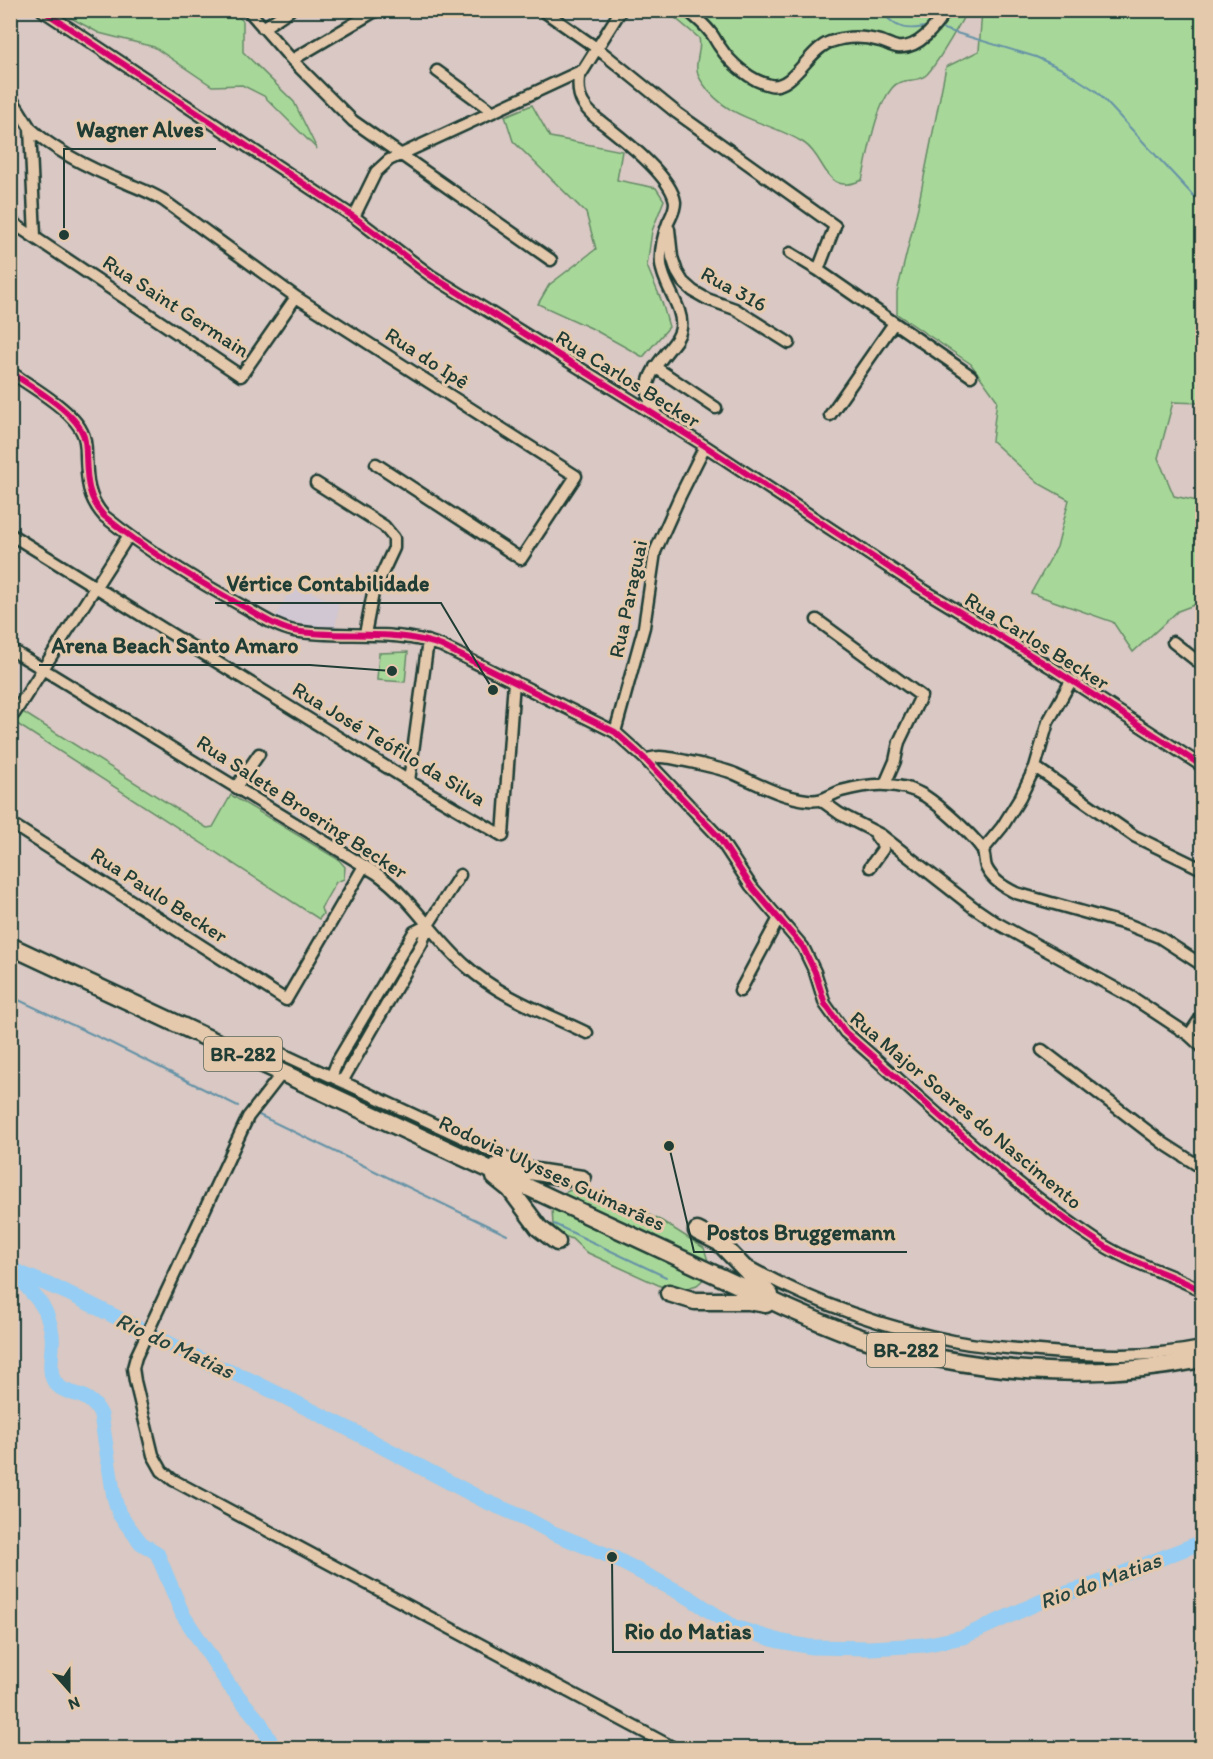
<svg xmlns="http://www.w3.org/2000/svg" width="1213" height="1759" viewBox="0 0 1213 1759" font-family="Itim,sans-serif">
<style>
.built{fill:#d1c7d2}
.green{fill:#a8d899;stroke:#648a66;stroke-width:1.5}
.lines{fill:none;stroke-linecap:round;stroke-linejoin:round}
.stream{stroke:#6693a7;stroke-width:2}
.river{stroke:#95cdf4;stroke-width:15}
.minor-casing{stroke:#1f3d34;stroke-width:15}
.trunk-casing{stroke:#1f3d34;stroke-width:21}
.minor{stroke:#e5c9ad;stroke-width:10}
.trunk{stroke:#e5c9ad;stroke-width:16}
.cycleway-casing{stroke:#e5c9ad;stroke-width:10}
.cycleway{stroke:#d6006c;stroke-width:6}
.labels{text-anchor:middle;stroke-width:6;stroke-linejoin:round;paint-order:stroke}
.shield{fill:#e5c9ad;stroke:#5a6758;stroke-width:1.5}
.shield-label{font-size:20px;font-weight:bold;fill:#1f3d34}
.street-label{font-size:21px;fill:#1f3d34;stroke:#e5c9ad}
.water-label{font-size:22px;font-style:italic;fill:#25443e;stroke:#e5c9ad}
.leader{fill:none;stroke:#1f3d34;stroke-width:2}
.callout-dot{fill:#1f3d34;stroke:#e5c9ad;stroke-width:2}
.callout-label{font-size:22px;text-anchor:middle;font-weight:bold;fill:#1f3d34;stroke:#e5c9ad;stroke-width:6;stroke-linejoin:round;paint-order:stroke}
</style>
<rect width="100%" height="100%" fill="#d9c8c3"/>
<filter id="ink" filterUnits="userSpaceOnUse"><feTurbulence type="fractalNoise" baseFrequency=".0167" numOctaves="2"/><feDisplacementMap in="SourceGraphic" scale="12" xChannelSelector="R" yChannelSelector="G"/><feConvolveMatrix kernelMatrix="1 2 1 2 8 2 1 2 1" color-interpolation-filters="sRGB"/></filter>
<g filter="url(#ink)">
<path class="built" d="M293,585L339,604L335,630L274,619Z"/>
<path class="green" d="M917,10L937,20L922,36L904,44L838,37L790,77L772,83L746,71L691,11H778L782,16L793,19L810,11Z
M982,10L1202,11V67L1200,82L1202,83V403L1173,402L1158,458L1174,496L1202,502V602L1178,611L1133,652L1113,622L1031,593L1057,547L1069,500L1038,483L992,441L997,400L971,364L897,314V292L918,207L946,67L979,51Z
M58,11H232L243,21V52L294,102L317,149L264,96L242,85L212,86L154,47L99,33Z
M669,11H682L713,41L771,88L822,49L856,39L905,49L949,11H967C959,25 936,67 925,76C915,83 901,77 892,88C874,110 869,153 862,180C824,197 827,158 804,143C769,120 728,122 702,82C690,64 703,53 699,38L668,12Z
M532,105L550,137L622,151L617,180L656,188L664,200L652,231L647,266L662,302L669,327L643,357L591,328L538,304L549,285L596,249L586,213L513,141L505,116Z
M408,652L405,682L377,680L379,653Z
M10,704L207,828L213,827L231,795L339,860L345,867L344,879L336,882L321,908L323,914L319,919L11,720Z
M576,1188L618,1201L662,1221L704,1248L709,1264L561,1194Z
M552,1208L705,1278L697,1285L684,1289H667L586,1252L572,1239L557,1233L553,1225Z"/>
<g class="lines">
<path class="stream" d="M880,10C897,30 906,31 931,26
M940,28L1036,57L1062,69L1096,91L1202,205
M10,996L111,1043L238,1106
M257,1114L507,1235
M554,1224L666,1277"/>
<path class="river" d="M10,1269L68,1293L208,1363L248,1379L345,1427L485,1501L525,1518L553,1533L612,1557L690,1598L734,1627L779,1641L811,1647L870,1648L924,1645L963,1637L1042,1601L1093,1585L1202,1542
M22,1275C28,1294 37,1295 44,1309C48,1316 51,1327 52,1335C54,1349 47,1369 54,1381C66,1399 87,1387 101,1415L114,1497L119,1514L141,1543L157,1553L183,1615L229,1685L261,1724L274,1748"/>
<g class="minor-casing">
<path id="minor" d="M42,10L354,217L430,275L705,446L917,586L1049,666L1202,766
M248,10L292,60L353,121L551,260
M542,10L598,49L677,113L835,226L818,270
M621,10L579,77C578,86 578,95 583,103C589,114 600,121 609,128C628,143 672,178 675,202C675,211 671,216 668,223C663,236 660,250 661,264C663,286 684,307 681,328C680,336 675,342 670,348C651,372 638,386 657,416
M687,10C695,17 704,24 710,32C714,36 716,42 720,47C731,64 751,81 770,85C793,90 808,50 830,42C847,36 863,36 880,41C885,42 891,46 897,47C919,50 936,26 946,10
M263,28L290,10
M292,60L377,10
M437,71L492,111
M10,96L30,128L35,236
M30,128C56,152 91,169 124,182C138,188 150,192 163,200L296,297L576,476L521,559L376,464
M354,217L376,172L389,160L583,70
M10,221L241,376L296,297
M669,229L672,257L677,272L683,282L693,291L707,299L735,309L789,343
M790,253L818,270L971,376
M655,367L716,408
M10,372C31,386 72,410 82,432C86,439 86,448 86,455C87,479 87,497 104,516C147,551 196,580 244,607C260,616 276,627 294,631C343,639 394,628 442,646L615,732L645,759L718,836L751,886L803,947L815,972L825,1004L845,1032C929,1105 1010,1184 1103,1245C1134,1265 1171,1273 1202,1291
M830,415L894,323
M316,483L384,526L394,538V548L373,593L365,634
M10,534L409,781L503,836L514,681
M817,620L921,696L899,742L895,761L885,784
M1173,642L1202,665
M10,649L376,873C412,898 433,937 466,966C500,997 546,1013 587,1033
M14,714L129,535
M615,732L644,627L655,552L680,496L705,446
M645,759C650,759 654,757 659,757C668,756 725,769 735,774C758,784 781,797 807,800C823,802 827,796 841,791C869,783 899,780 925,796C939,805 973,835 982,849C985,854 984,861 986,867C992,880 1004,887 1016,893L1129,925L1159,937L1202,965
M1035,767L1134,836L1202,869
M409,781L428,641
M236,787L259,754
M822,801L840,814L881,835L973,907L995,922L1133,998L1189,1035L1202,1047
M10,823L286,1000L364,866
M983,850L1002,827L1020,798L1035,767L1048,722L1071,681
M870,867L883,849L882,844L876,836
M740,991L779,918
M1189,1035L1202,1016
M274,1050L524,1166
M1042,1050L1163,1143L1202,1168
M283,1072L248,1117L136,1357L133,1368L135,1381L153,1455L162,1471L173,1480L674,1748
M332,1075L338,1060L414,932L428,925
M343,1080L422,943L428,925L460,875
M749,1267C814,1303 885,1328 958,1342C985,1347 1012,1348 1039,1351C1094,1356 1148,1358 1202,1347"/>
</g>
<g class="trunk-casing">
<path id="trunk" d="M10,946L785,1307C810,1318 835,1329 861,1338C968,1373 1091,1382 1202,1359
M497,1166L582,1179
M495,1177L510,1189L539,1228L557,1242
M697,1231L719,1242L770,1295
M669,1293L695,1301H749L766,1304"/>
</g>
<use href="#minor" class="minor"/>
<use href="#trunk" class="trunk"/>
<g class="cycleway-casing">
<path id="cycleway" d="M42,10L354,217L430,275L705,446L917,586L1049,666L1202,766
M10,372C31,386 72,410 82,432C86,439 86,448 86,455C87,479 87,497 104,516C147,551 196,580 244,607C260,616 276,627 294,631C343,639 394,628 442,646L615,732L645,759L718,836L751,886L803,947L815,972L825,1004L845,1032C929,1105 1010,1184 1103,1245C1134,1265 1171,1273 1202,1291"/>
</g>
<use href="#cycleway" class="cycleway"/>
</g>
</g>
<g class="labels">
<g class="shield">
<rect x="204" y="1037" width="78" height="34" rx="4.5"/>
<rect x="867" y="1333" width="78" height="34" rx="4.5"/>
</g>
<g class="shield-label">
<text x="243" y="1061">BR-282</text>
<text x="906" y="1357">BR-282</text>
</g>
<g class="street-label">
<text transform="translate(734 289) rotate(29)" y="7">Rua 316</text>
<text transform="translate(176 306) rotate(33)" y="7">Rua Saint Germain</text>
<text transform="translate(427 358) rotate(33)" y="7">Rua do Ipê</text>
<text transform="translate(628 379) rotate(32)" y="7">Rua Carlos Becker</text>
<text transform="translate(628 599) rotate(-78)" y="7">Rua Paraguai</text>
<text transform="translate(1037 641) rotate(32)" y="7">Rua Carlos Becker</text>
<text transform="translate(389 744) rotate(31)" y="7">Rua José Teófilo da Silva</text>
<text transform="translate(302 807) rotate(33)" y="7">Rua Salete Broering Becker</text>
<text transform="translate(159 895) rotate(33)" y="7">Rua Paulo Becker</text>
<text transform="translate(966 1110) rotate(40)" y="7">Rua Major Soares do Nascimento</text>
<text transform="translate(552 1173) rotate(25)" y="7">Rodovia Ulysses Guimarães</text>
</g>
<g class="water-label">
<text transform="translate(175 1345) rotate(25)" y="8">Rio do Matias</text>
<text transform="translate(1100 1580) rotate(-20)" y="8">Rio do Matias</text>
</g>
</g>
<path class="leader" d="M64 235L64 149H216M493 690L441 603H215M392 671L310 665H39M669 1146L694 1252H907M612 1557L613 1652H764"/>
<g class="callout-dot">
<circle cx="64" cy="235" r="6"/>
<circle cx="493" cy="690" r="6"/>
<circle cx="392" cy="671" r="6"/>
<circle cx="669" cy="1146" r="6"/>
<circle cx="612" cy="1557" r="6"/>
</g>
<g class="callout-label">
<text x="140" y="137">Wagner Alves</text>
<text x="328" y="591">Vértice Contabilidade</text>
<text x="175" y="653">Arena Beach Santo Amaro</text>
<text x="801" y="1240">Postos Bruggemann</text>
<text x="688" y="1639">Rio do Matias</text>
</g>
<rect width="1213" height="1759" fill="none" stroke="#e5c9ad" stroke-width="36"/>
<rect x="18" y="18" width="1177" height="1723" fill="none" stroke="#1f3d34" stroke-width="2" filter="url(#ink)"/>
<g transform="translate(69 1690) rotate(159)" stroke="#e5c9ad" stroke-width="4.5" paint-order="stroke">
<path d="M0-4.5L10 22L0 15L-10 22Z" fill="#1f3d34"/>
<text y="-9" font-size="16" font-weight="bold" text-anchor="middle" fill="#1f3d34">N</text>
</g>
</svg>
